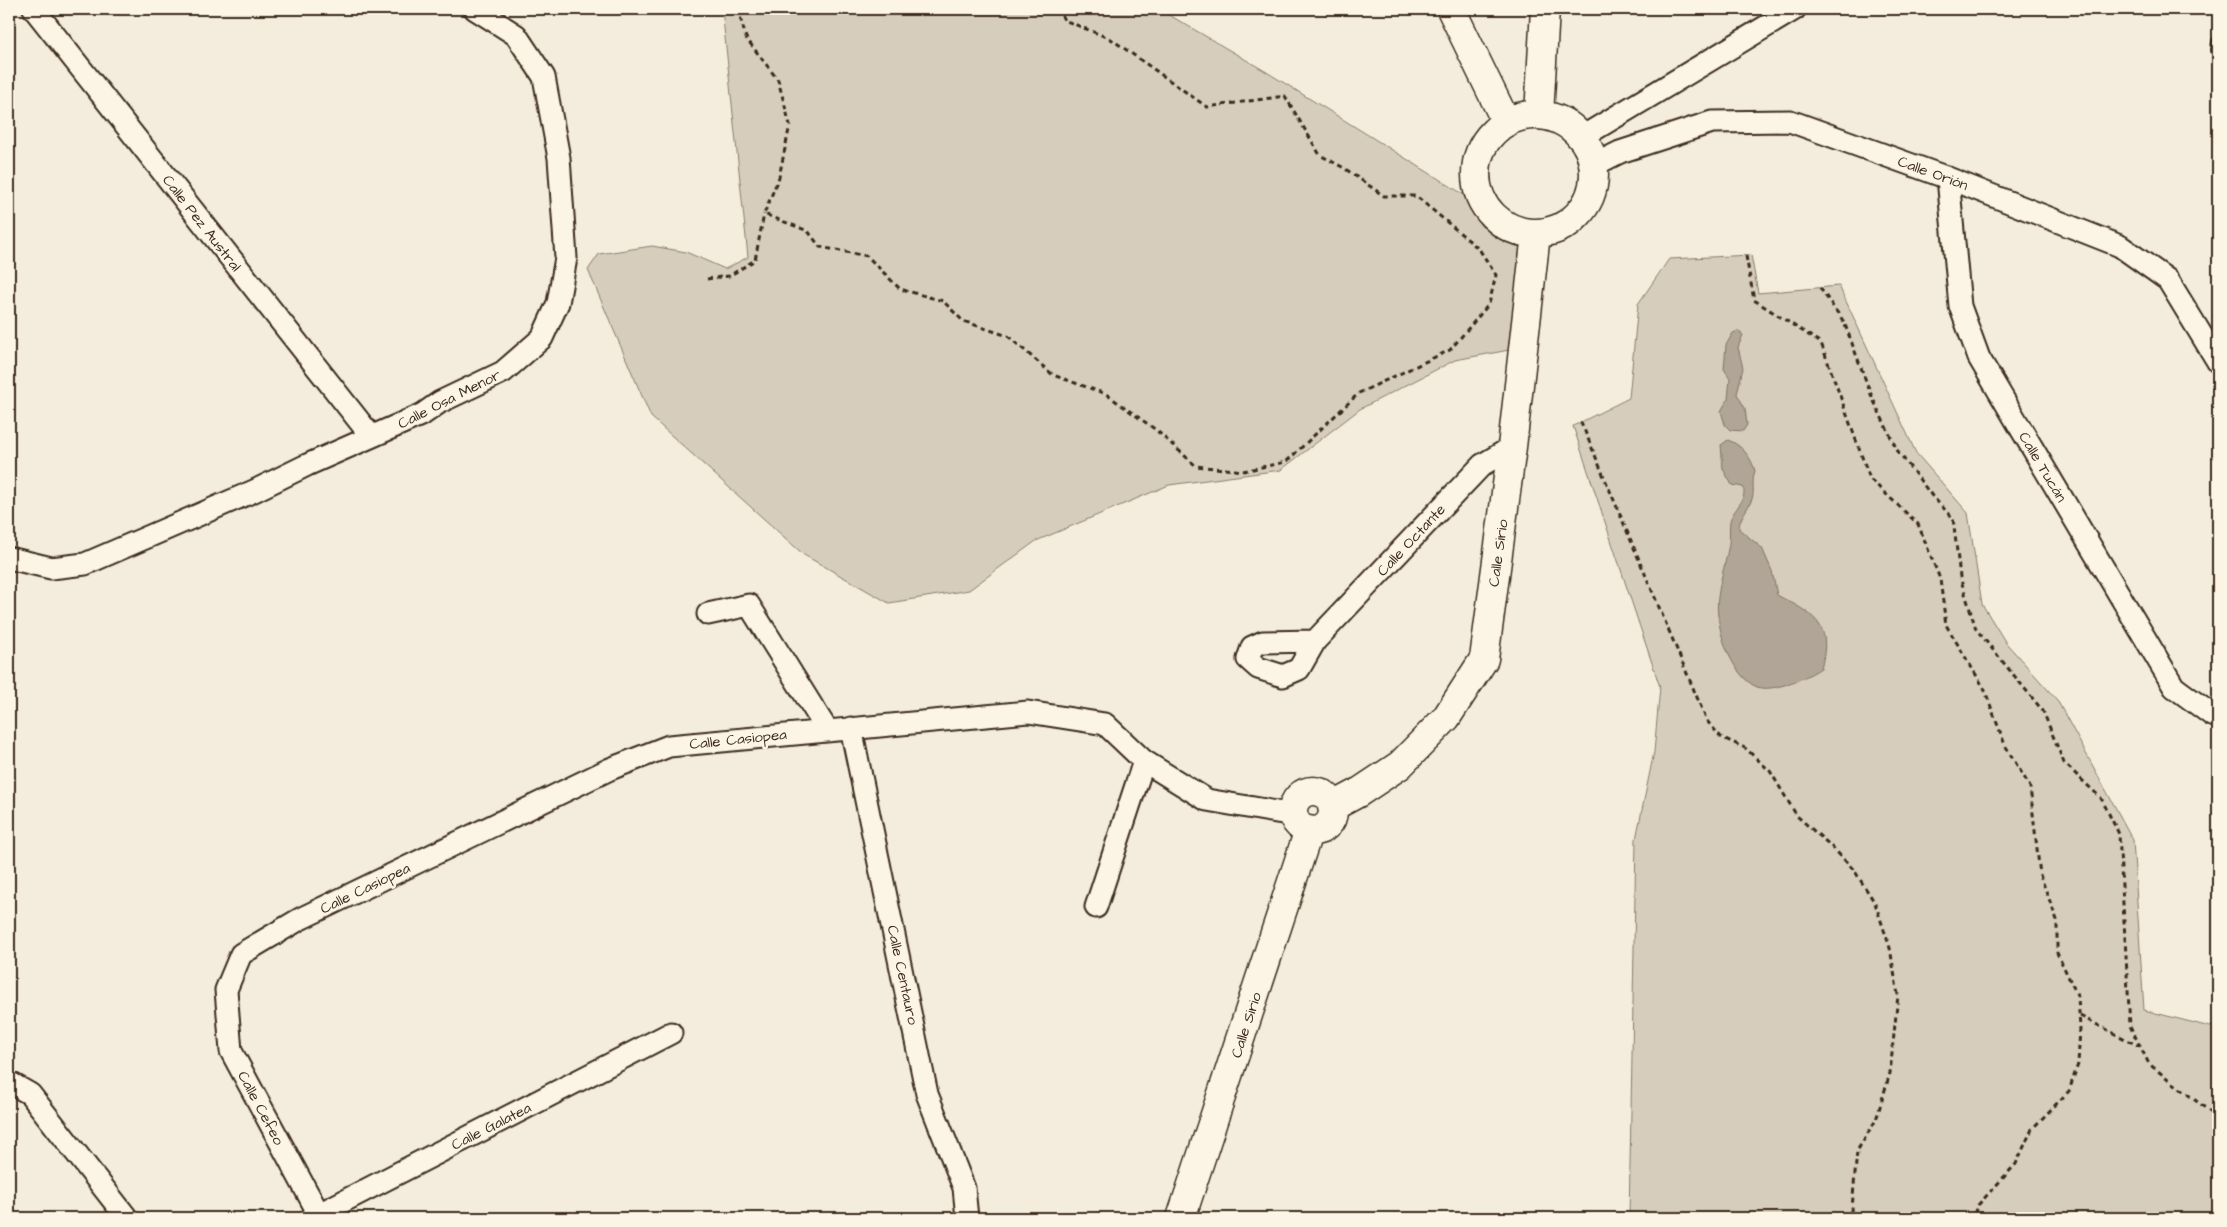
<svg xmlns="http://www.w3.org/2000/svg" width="2227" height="1227" viewBox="0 0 2227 1227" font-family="'Architects Daughter',sans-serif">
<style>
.green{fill:#d6cdbd;stroke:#887c6e}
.water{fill:#b0a596;stroke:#817466}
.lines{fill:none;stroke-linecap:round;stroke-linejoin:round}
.lane-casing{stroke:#3b2a1e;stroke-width:14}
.street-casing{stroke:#3b2a1e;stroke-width:25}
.secondary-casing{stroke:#3b2a1e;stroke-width:31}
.path{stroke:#3b2a1e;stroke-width:3;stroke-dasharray:5 4;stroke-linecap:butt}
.lane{stroke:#fcf5e5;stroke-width:10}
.street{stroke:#fcf5e5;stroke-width:21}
.secondary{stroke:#fcf5e5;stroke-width:28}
.labels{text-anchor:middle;stroke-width:5;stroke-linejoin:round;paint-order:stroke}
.street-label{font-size:15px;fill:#3b2a1e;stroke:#fcf5e5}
</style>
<rect width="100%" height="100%" fill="#f4eddd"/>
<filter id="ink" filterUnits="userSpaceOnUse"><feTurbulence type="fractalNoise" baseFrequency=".02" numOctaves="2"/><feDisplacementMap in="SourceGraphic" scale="10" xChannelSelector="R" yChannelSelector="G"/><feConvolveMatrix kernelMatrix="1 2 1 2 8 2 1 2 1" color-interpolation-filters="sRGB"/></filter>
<g filter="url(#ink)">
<path class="green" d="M722,9H1159L1265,71L1463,194L1481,226L1525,250L1515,349L1455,360L1360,409L1281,470L1169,485L1036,541L969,590L889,603L804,555L651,417L588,270L599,254L652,246L686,252L725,269L748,257Z
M1751,255L1758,293L1839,286L1916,453L1968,513L1982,604L2006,643L2057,700L2133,840L2144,1010L2210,1027L2218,1023V1218H1629L1636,839L1654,752L1660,687L1573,426L1629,398L1638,304L1669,259Z"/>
<path class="water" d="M1738,331L1743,335L1738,347L1743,368L1737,394L1745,408L1747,425L1743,431L1730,430L1725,425L1721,411L1728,399L1730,378L1724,369L1726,345L1733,333Z
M1728,440C1742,445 1751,457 1755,471C1751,481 1755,490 1752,499C1748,510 1739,517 1739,529L1762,548L1772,571L1777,595C1812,614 1834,622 1821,668C1808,677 1773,693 1757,687C1730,676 1714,623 1718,597C1720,579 1726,562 1729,544C1730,537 1729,529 1730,521C1733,509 1748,500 1743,487L1732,485L1723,469L1721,445Z"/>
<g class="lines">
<g class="lane-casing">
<path id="lane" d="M2217,50L2218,42"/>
</g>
<g class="street-casing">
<path id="street" d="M34,9L371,436
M1582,137L1795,9
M1594,165L1620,152L1712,122L1790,121L1948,178L2120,246L2168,280L2218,362
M1948,178L1960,306L1979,358L2174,687L2212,715L2218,717
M9,558L51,568L85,564L254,491L307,465L423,414L440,402L503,372L542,338L558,303L566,258L559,158L544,77L516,35L475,9
M708,614L749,605L827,730
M1315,641L1263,642L1252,647L1248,659L1258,668L1283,676L1299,669L1315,641L1482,465L1512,447
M851,728L927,1094L964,1188L967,1218
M1096,907L1144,761
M9,1082L30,1094L127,1218
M311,1218L671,1033
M321,1218L231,1051L226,990L241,954L300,919L610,769L669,746L1028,712L1105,724L1144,761L1207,800L1294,815"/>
</g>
<g class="secondary-casing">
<path id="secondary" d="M1451,9L1506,122
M1539,115L1545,9
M1476 174a59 59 0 1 1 118 0a59 59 0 1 1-118 0Z
M1293 811a20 20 0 1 1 40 0a20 20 0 1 1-40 0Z
M1332,807L1358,793L1400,765L1446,718L1484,659L1512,447L1536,234
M1181,1218L1309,830"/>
</g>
<path class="path" d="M738,9L746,38L778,80L790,125L779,177L764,214L808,231L820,247L867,256L900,289L943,301L963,321L1008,336L1053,375L1106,394L1156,430L1196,466L1243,471L1286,462L1359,393L1450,350L1489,304L1496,275L1479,249L1416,196H1384L1344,168L1320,155L1285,96L1207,107L1111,39L1064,20L1059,9
M1746,256L1754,300L1821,343L1870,479L1918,524L1940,579L1946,625L1984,688L2005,745L2030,787L2040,875L2057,920V953L2078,997L2080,1028L2078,1064L2069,1091L2032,1129L2016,1164L1978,1205L1972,1218
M707,279L729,276L755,260L764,214
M1820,288L1844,322L1872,397L1897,450L1932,496L1953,518L1960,577L1976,629L2043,711L2064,763L2101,798L2119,834L2130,1026L2149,1064L2218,1118
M1581,422L1707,721L1721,737L1745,748L1770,771L1797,816L1832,847L1854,870L1875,903L1890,948L1898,995L1890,1073L1876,1120L1857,1151L1852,1208L1847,1218
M2080,1016L2139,1046"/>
<use href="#lane" class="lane"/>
<use href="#street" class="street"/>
<use href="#secondary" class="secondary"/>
</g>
</g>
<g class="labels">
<g class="street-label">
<text transform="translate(1933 173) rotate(20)" y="5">Calle Orión</text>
<text transform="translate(202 223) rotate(52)" y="5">Calle Pez Austral</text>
<text transform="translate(449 399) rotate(-27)" y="5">Calle Osa Menor</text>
<text transform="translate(2043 467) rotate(59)" y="5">Calle Tucán</text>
<text transform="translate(1411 540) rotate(-47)" y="5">Calle Octante</text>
<text transform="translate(1498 553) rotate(-82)" y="5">Calle Sirio</text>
<text transform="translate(738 739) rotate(-6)" y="5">Calle Casiopea</text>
<text transform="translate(365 888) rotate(-26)" y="5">Calle Casiopea</text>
<text transform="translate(903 975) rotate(78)" y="5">Calle Centauro</text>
<text transform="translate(1246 1025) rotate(-72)" y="5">Calle Sirio</text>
<text transform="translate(261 1108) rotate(62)" y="5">Calle Cefeo</text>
<text transform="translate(491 1126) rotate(-27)" y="5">Calle Galatea</text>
</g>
</g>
<rect width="2227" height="1227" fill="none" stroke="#fcf5e5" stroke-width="30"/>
<rect x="15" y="15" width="2197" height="1197" fill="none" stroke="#3b2a1e" stroke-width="2" filter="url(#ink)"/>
</svg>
